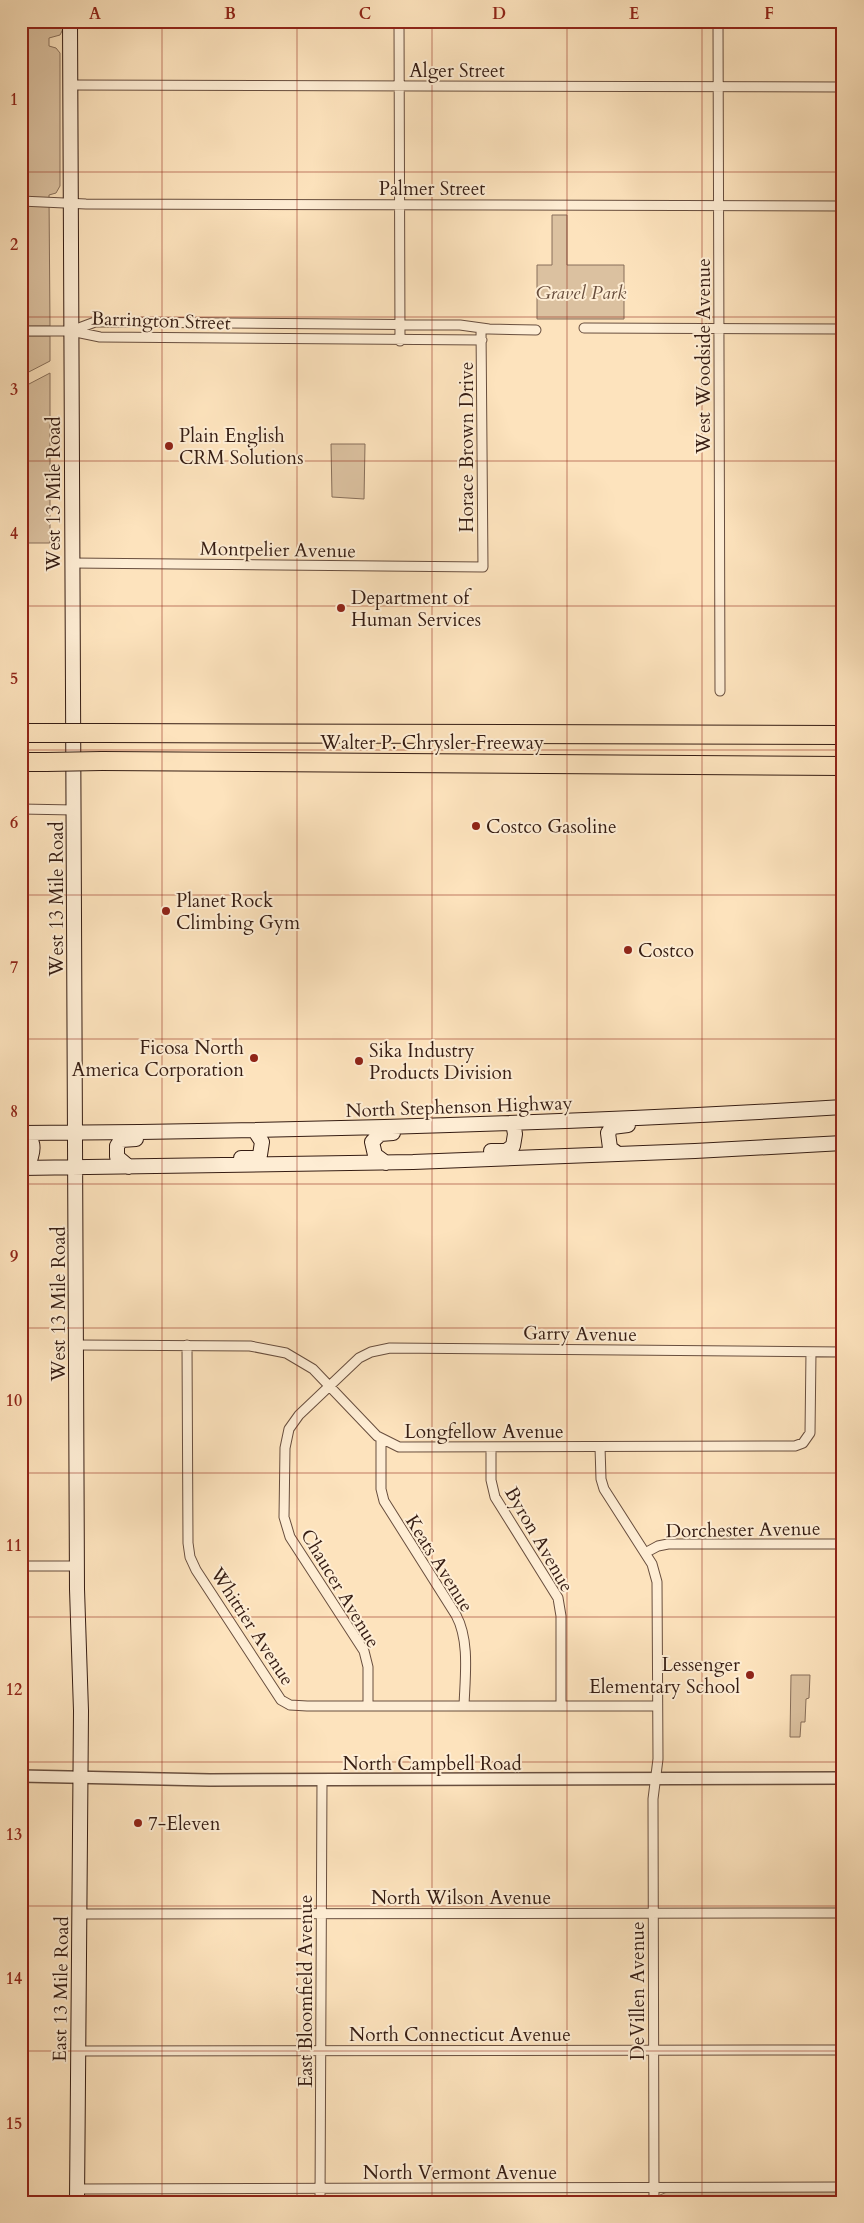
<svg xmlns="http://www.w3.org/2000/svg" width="864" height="2223" viewBox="0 0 864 2223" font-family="Cardo,serif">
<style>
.green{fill:#dbc1a0;stroke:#886f5a}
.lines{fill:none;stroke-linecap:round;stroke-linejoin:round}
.minor-casing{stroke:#684e3e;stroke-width:11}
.tertiary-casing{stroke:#684e3e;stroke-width:14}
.secondary-casing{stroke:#361d13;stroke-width:16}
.motorway-casing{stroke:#361d13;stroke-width:20}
.minor{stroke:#feedd4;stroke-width:9}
.tertiary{stroke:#feedd4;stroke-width:11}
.secondary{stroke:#feedd4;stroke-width:14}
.motorway{stroke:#fde3bd;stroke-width:18}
.motorway-bridge-casing{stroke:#361d13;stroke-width:20;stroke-linecap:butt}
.motorway-bridge{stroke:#fde3bd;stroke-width:18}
.grid{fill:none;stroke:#8f2418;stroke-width:1;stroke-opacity:0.55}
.poi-dot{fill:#8f2418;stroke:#feedd4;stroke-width:2}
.labels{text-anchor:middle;stroke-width:4;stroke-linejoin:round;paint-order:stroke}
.street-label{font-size:19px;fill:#361d13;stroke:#feedd4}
.park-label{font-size:19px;font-style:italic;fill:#684e3d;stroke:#feedd4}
.poi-label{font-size:19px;fill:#361d13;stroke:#feedd4;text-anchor:start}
.neatline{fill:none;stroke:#8f2418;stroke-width:2}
.grid-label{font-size:16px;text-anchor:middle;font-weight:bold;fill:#8f2418}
</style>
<rect width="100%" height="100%" fill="#fde3bd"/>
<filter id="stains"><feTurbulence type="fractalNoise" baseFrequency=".004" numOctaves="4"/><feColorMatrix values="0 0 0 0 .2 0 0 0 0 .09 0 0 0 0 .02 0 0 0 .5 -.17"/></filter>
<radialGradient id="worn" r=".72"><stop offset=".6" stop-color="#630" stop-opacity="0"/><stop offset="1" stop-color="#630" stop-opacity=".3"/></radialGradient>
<path class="green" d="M21,21H63V29L60,35L49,38V46L56,48L60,53V186L56,193L49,195L50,326H21Z
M552,215H567V265H624V319H537V265H552Z
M21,336H50V361L21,376Z
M50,373V543H24L21,538V517H27L26,402L21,401V391L29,384Z
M331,444H365L364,499L332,497Z
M791,1675H810L809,1698L806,1699L805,1722H801L800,1737H790Z
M843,2191V2202H659L660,2195L667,2192Z"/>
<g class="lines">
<g class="minor-casing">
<path id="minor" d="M399,21L400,341
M718,21L720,691
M70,85L843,87
M21,201L86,204L843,206
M584,328L843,329
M21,331H71L100,337L482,340
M71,331L95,322H108L460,325L489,329L536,330
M72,563L483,567L481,328
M21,809L74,810
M77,1345L250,1346L286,1353L313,1369L377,1436L399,1447L795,1446L803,1443L810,1433L811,1352
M187,1345L188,1543L190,1557L196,1570L281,1700L290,1705L307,1706H657
M381,1439V1489L384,1501L456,1615C470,1641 465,1677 464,1706
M600,1447L601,1479L604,1489L652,1564L657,1582L658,1759L653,1799L654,2202
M491,1448V1480L495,1497L558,1598L561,1616V1706
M645,1553L658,1546L668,1544H843
M21,1566H77
M368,1706V1667L364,1651L290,1537L284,1517L285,1448L289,1429L299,1415L359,1358L371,1352L390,1348L843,1352
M79,1914L843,1913
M78,2051L843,2050
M77,2189L843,2187
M320,2202L322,1780"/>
</g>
<g class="tertiary-casing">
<path id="tertiary" d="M21,1776L210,1780L843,1778"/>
</g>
<g class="secondary-casing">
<path id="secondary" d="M70,21L77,1589L81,1711L77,2202
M21,1133C295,1131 569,1124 843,1107
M491,1151H506L513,1146L515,1134L513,1123
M618,1154L610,1148L608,1133L612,1127L628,1125
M241,1158H256L260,1155L262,1142L255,1131
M21,1160L31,1157C34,1147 33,1141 26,1133
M386,1163L375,1155L372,1142L380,1134L393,1133
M129,1167L117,1157V1146L121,1140L136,1139
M21,1168L413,1162L695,1151L843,1143"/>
</g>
<g class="motorway-casing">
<path id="motorway" d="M21,733H47
M104,733L843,735
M102,761L843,766
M21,762H46"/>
</g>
<use href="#minor" class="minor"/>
<use href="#tertiary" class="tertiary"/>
<use href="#secondary" class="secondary"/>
<use href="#motorway" class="motorway"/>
<g class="motorway-bridge-casing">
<path id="motorway-bridge" d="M47,733H104
M46,762L102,761"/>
</g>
<use href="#motorway-bridge" class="motorway-bridge"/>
</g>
<path class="grid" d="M162,21V2202M297,21V2202M432,21V2202M567,21V2202M702,21V2202M21,172H843M21,317H843M21,461H843M21,606H843M21,750H843M21,895H843M21,1039H843M21,1184H843M21,1328H843M21,1473H843M21,1617H843M21,1762H843M21,1906H843M21,2051H843"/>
<g class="poi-dot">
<circle cx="169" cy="446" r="5"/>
<circle cx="341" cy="608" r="5"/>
<circle cx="476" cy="826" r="5"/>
<circle cx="166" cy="911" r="5"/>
<circle cx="628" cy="950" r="5"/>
<circle cx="254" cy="1058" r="5"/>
<circle cx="359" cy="1061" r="5"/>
<circle cx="750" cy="1675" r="5"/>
<circle cx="138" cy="1823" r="5"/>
</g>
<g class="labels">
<g class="street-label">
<text x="457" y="77">Alger Street</text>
<text x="432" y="195">Palmer Street</text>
<text transform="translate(161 320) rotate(2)" y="7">Barrington Street</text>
<text transform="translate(703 356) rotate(-90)" y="7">West Woodside Avenue</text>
<text transform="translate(466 447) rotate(-90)" y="7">Horace Brown Drive</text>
<text transform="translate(53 494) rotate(-90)" y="7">West 13 Mile Road</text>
<text transform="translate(278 549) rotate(1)" y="7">Montpelier Avenue</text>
<text x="432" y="749">Walter P. Chrysler Freeway</text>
<text transform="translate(56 899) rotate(-90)" y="7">West 13 Mile Road</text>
<text transform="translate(459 1106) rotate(-2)" y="7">North Stephenson Highway</text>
<text transform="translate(58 1304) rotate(-90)" y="7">West 13 Mile Road</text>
<text transform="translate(580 1333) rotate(1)" y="7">Garry Avenue</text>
<text x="484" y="1438">Longfellow Avenue</text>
<text transform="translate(743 1529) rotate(-1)" y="7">Dorchester Avenue</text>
<text transform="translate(540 1539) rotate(60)" y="7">Byron Avenue</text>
<text transform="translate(440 1563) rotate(58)" y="7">Keats Avenue</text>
<text transform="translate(341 1588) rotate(59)" y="7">Chaucer Avenue</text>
<text transform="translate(253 1626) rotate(57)" y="7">Whittier Avenue</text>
<text x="432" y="1770">North Campbell Road</text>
<text x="461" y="1904">North Wilson Avenue</text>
<text transform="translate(60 1989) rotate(-89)" y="7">East 13 Mile Road</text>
<text transform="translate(305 1991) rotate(-90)" y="7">East Bloomfield Avenue</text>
<text transform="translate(637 1991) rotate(-90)" y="7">DeVillen Avenue</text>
<text x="460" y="2041">North Connecticut Avenue</text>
<text x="460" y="2179">North Vermont Avenue</text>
</g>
<g class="park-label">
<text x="581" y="299">Gravel Park</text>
</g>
<g class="poi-label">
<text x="179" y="442">Plain English<tspan x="179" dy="22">CRM Solutions</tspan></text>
<text x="351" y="604">Department of<tspan x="351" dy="22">Human Services</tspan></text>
<text x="486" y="833">Costco Gasoline</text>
<text x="176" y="907">Planet Rock<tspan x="176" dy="22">Climbing Gym</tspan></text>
<text x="638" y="957">Costco</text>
<text x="244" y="1054" text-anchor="end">Ficosa North<tspan x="244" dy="22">America Corporation</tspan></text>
<text x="369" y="1057">Sika Industry<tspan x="369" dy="22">Products Division</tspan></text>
<text x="740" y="1671" text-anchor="end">Lessenger<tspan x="740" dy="22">Elementary School</tspan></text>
<text x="148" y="1830">7-Eleven</text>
</g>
</g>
<rect width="864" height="2223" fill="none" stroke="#fde3bd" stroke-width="55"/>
<rect x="28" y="28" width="808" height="2168" class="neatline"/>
<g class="grid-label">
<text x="95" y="19">A</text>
<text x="230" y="19">B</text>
<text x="365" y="19">C</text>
<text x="499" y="19">D</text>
<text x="634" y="19">E</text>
<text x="769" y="19">F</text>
<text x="14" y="105">1</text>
<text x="14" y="250">2</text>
<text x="14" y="395">3</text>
<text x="14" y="539">4</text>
<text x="14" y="684">5</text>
<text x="14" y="828">6</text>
<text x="14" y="973">7</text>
<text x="14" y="1117">8</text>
<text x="14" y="1262">9</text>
<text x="14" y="1406">10</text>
<text x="14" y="1551">11</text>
<text x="14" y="1695">12</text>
<text x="14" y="1840">13</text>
<text x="14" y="1984">14</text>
<text x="14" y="2129">15</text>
</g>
<rect width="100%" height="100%" filter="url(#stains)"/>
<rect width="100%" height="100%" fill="url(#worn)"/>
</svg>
